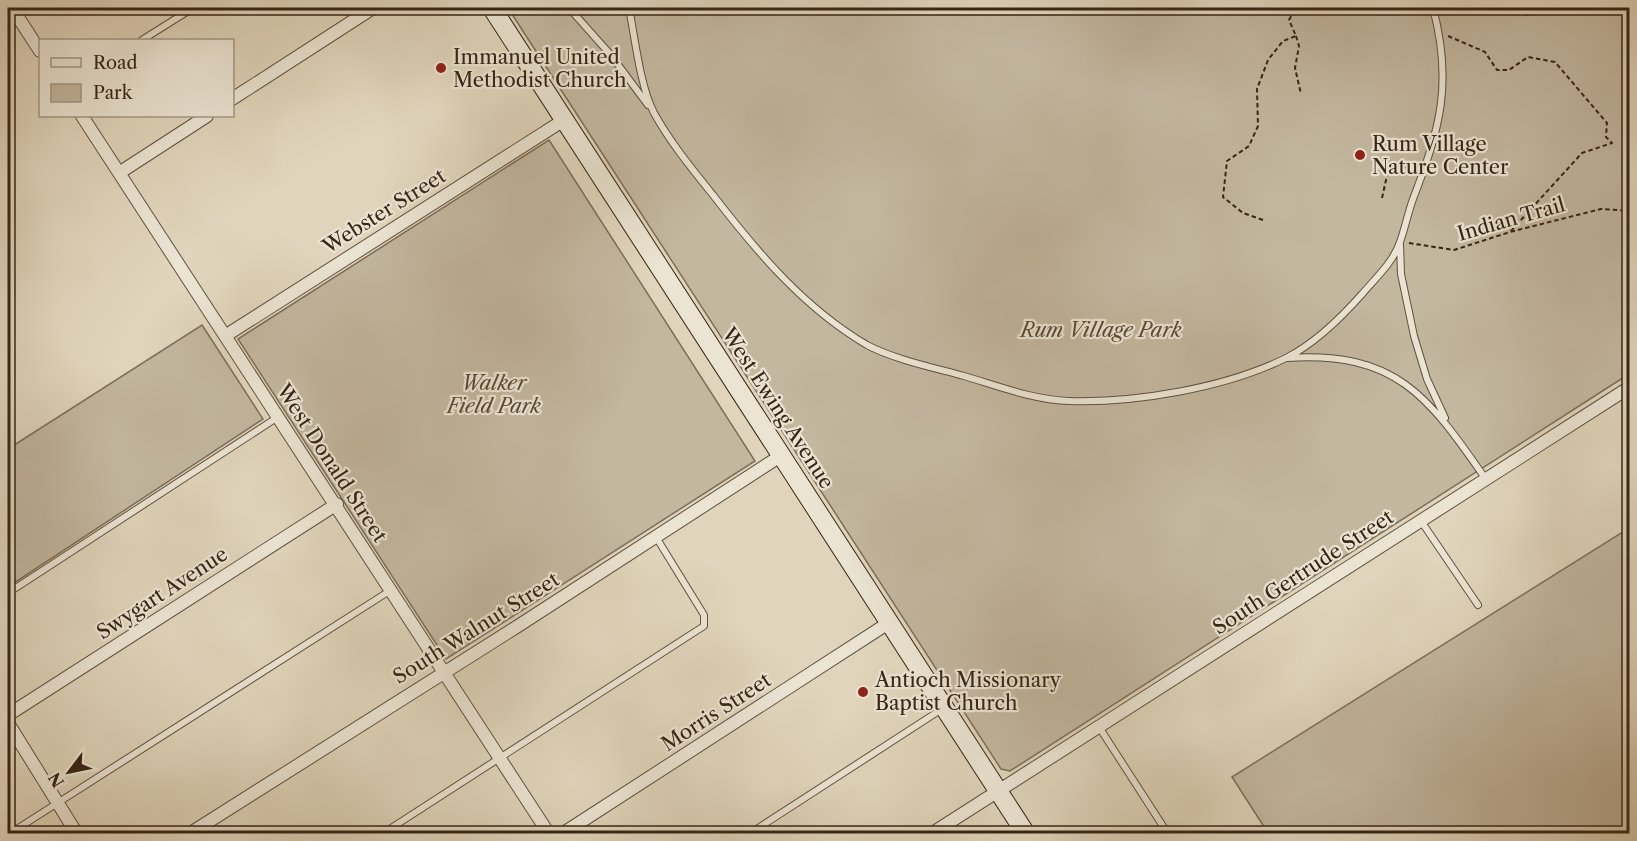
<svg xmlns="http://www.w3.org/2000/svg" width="1637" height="841" viewBox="0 0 1637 841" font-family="'Libre Caslon Text',serif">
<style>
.green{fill:#c3b7a0;stroke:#7d6e5b;stroke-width:1.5}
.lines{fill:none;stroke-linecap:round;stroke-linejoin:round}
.lane-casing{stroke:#615140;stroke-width:8}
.street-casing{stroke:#615140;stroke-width:14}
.secondary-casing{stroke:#372516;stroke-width:20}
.path{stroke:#372516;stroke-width:2;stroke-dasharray:4.5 3;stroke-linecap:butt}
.lane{stroke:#ebe4d3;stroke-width:6}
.street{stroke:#ebe4d3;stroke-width:12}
.secondary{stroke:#ebe4d3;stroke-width:18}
.poi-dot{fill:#8f2418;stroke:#ebe4d3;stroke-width:2}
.labels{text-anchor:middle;stroke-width:4.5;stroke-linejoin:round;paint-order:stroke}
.poi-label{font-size:20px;fill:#372516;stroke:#ebe4d3;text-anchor:start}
.street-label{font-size:20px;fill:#372516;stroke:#ebe4d3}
.park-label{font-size:20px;font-style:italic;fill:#5a4a38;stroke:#ebe4d3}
</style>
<rect width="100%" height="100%" fill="#e0d5bc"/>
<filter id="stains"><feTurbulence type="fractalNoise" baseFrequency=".00333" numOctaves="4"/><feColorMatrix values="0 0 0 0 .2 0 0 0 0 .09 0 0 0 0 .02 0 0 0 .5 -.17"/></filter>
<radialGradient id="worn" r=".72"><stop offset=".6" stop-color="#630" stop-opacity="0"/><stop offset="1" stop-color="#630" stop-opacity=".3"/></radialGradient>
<path class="green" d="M508,8H1629V374L1010,771L1001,769Z
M549,140L755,461L446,659L238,339Z
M202,325L263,419L8,587V449Z
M1629,528V833H1268L1232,777Z"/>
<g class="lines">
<g class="lane-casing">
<path id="lane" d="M569,8L610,54L648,105
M629,8C635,38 640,86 654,113C670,142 692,169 713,195C757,252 804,308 867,345C893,359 935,368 964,376C998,386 1034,400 1069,401C1136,403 1225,388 1286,358C1316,343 1341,318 1363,293C1376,278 1394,261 1400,242C1405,228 1408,213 1413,199C1440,129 1453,83 1433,8
M142,40L193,8
M1400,244L1401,274L1414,336L1427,379L1445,418
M1287,358C1396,351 1428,396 1485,478
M1421,521L1478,605
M8,593L278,417
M1099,727L1168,834
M9,834L391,590
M382,834L704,626V615L656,537
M749,834L942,709"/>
</g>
<g class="street-casing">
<path id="street" d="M12,8L40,51
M232,99L373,8
M82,116L549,834
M119,173L207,116
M225,336L564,120
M8,715L337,504
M8,723L77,834
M189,834L518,626L782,455
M562,834L890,622
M931,834L1630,387"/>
</g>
<g class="secondary-casing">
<path id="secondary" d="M492,8L1026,834"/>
</g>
<path class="path" d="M1461,8H1468
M1487,8C1518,18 1540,15 1571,8
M1296,36L1299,46L1295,68L1301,94
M1448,36L1485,52L1497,70H1509L1528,57L1555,62L1607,123L1606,137L1612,143L1582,153L1510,232
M1382,198L1388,171L1417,165
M1263,220L1243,213L1223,197L1227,161L1249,146L1258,126L1257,89L1268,60L1283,41L1296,36L1289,20L1296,8
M1409,243L1454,250L1510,232L1601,209L1630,211"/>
<use href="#lane" class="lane"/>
<use href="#street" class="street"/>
<use href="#secondary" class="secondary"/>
</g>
<g class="poi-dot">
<circle cx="441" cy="68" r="6"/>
<circle cx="1360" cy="155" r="6"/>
<circle cx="863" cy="692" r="6"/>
</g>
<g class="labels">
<g class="poi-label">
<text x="453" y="64">Immanuel United<tspan x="453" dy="23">Methodist Church</tspan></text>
<text x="1372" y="151">Rum Village<tspan x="1372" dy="23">Nature Center</tspan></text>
<text x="875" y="687">Antioch Missionary<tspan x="875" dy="23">Baptist Church</tspan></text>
</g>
<g class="street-label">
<text transform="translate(384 211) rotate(-32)" y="7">Webster Street</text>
<text transform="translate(1511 219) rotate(-16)" y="7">Indian Trail</text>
<text transform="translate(778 408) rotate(57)" y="7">West Ewing Avenue</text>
<text transform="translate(332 463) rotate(57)" y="7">West Donald Street</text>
<text transform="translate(1303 572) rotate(-33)" y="7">South Gertrude Street</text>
<text transform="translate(162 593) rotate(-33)" y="7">Swygart Avenue</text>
<text transform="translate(476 628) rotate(-32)" y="7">South Walnut Street</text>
<text transform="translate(716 712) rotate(-33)" y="7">Morris Street</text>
</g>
<g class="park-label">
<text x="1101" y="337">Rum Village Park</text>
<text x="494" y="390">Walker<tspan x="494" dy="23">Field Park</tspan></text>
</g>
</g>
<rect width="1637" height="841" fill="none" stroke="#e0d5bc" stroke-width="30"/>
<rect x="9" y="9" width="1619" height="823" fill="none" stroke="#372516" stroke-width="3"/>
<rect x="15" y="15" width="1607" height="811" fill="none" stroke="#372516" stroke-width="1.5"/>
<rect x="39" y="39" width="195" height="78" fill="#ebe4d3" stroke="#a39887" stroke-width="1.5"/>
<rect x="51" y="58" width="30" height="9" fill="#ebe4d3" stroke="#a39887" stroke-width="1.5"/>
<text x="93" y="69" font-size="18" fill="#372516">Road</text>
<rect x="51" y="84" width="30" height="18" fill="#c3b7a0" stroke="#a39887" stroke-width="1.5"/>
<text x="93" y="99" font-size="18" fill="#372516">Park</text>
<g transform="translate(69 772) rotate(238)" stroke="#ebe4d3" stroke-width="4.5" paint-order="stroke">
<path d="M0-4.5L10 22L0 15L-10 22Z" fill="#372516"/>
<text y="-9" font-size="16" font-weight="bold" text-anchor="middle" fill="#372516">N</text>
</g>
<rect width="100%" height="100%" filter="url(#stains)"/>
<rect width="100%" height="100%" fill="url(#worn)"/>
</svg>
